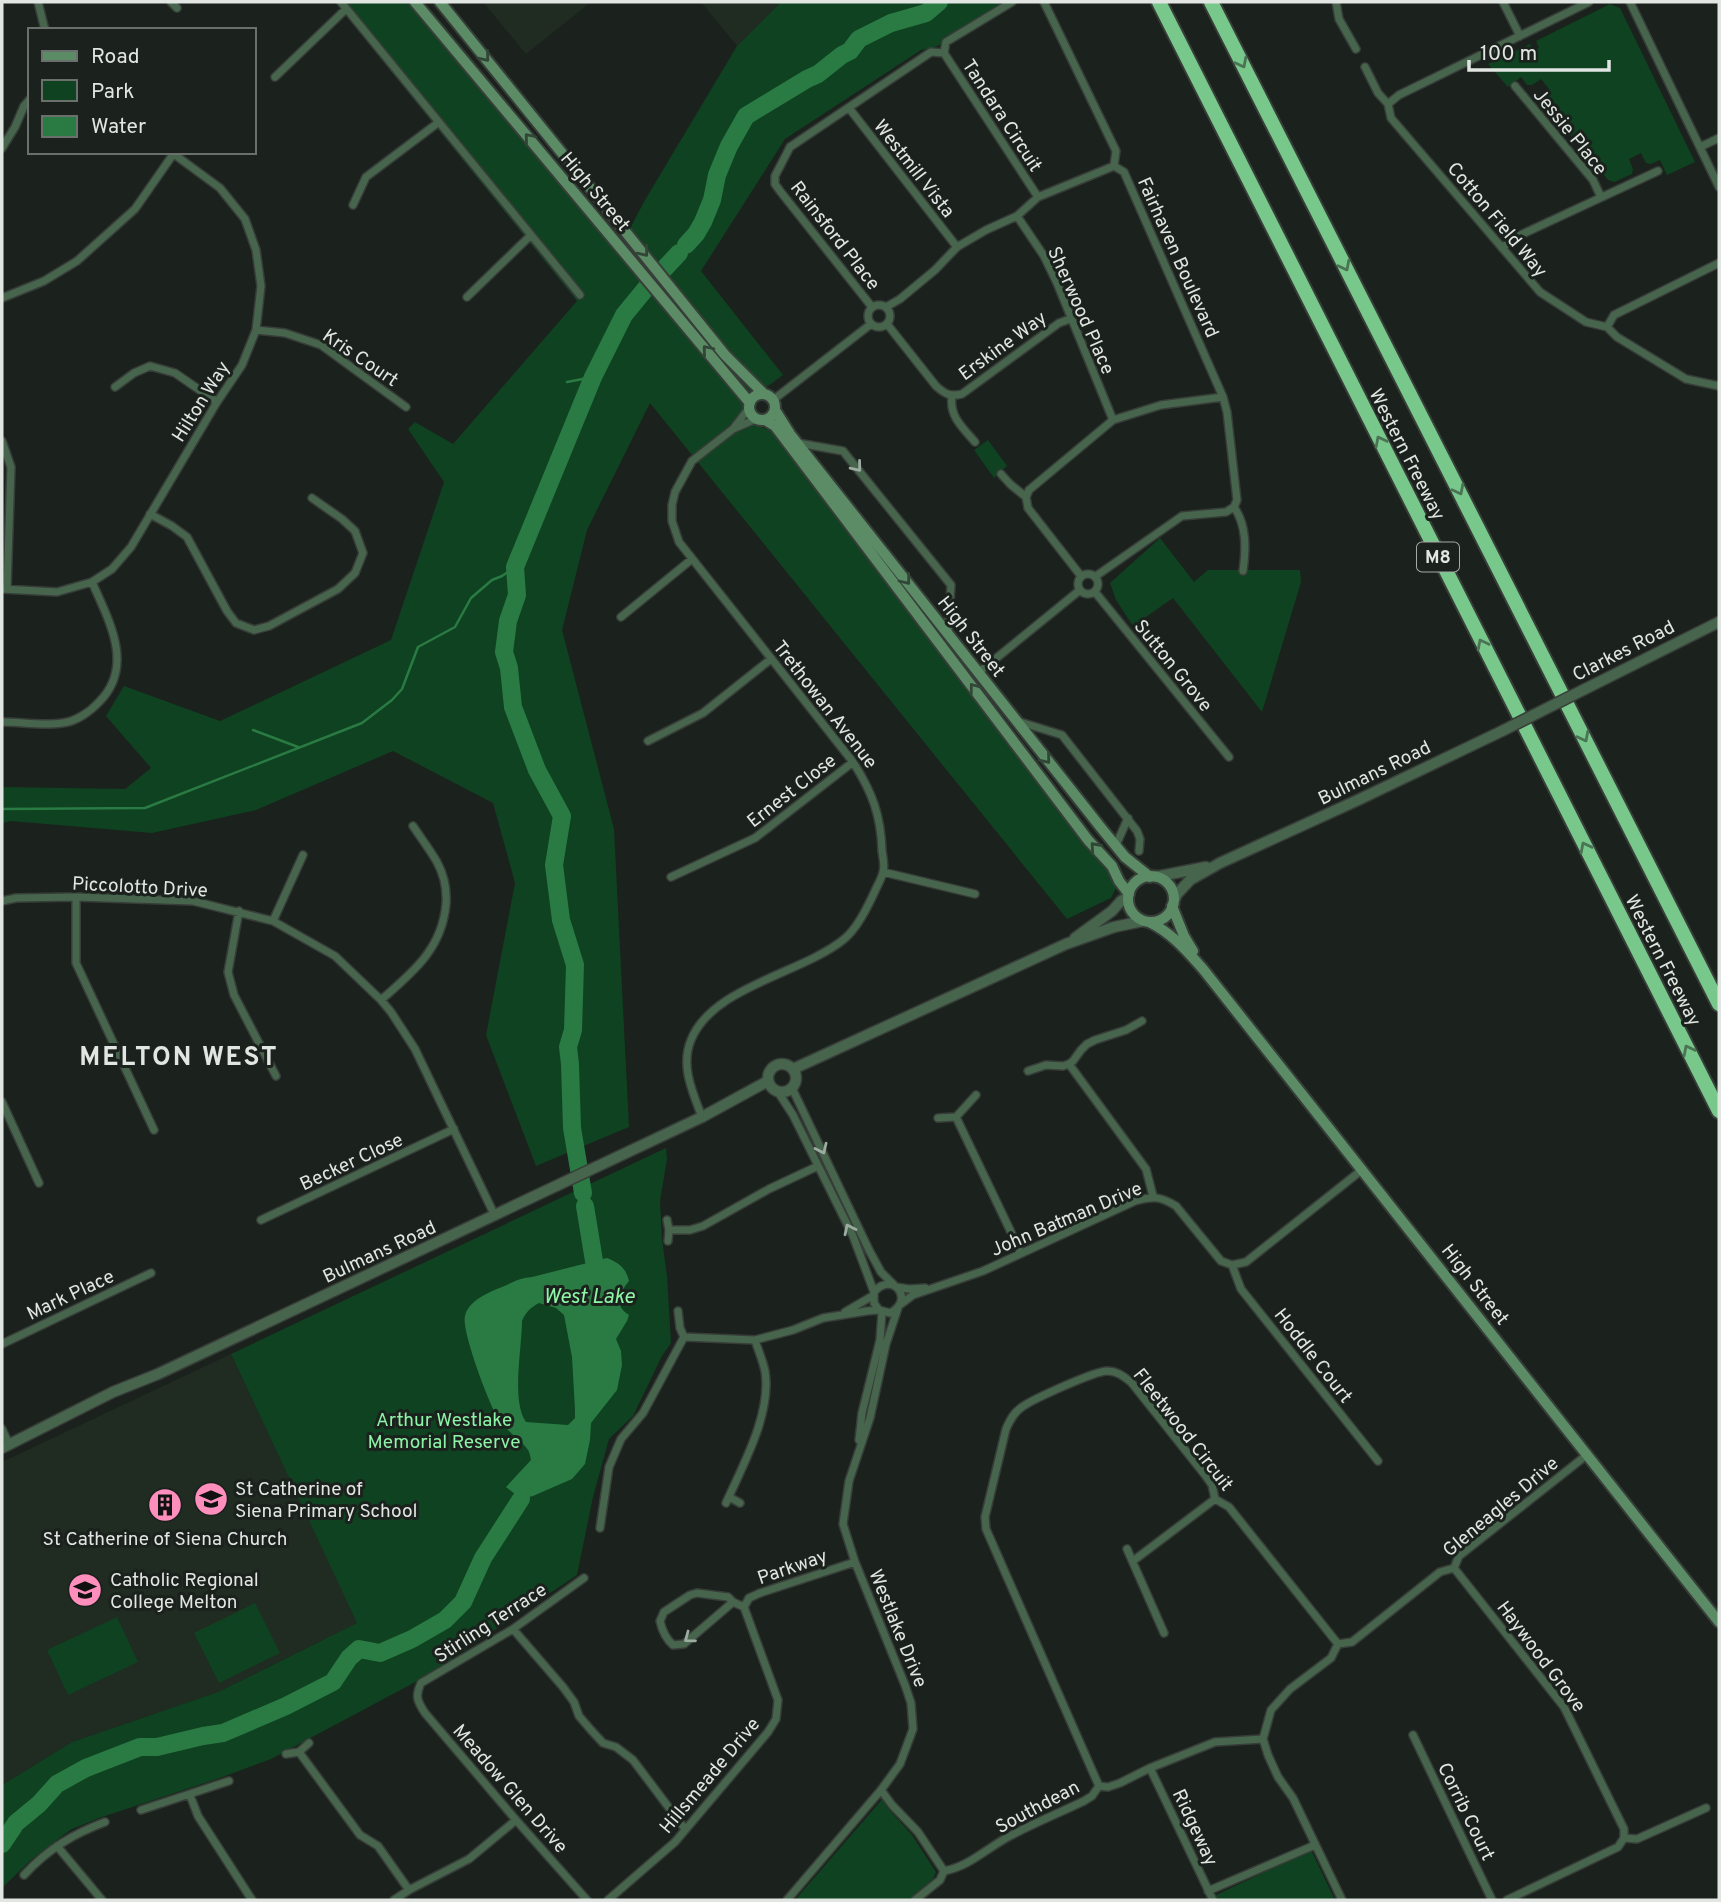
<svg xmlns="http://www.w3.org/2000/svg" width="1721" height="1902" viewBox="0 0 1721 1902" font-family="Overpass,sans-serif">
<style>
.built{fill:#202b22}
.green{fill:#0f4220}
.water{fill:#2a7a43;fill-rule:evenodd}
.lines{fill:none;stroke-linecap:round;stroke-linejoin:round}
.stream{stroke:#2a7a43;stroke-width:2.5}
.river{stroke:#2a7a43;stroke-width:18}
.minor-casing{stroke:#373d38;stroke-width:10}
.tertiary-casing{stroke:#373d38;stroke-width:13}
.secondary-casing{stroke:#373d38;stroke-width:14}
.motorway-casing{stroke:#373d38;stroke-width:18}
.minor{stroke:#47654d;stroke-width:7}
.tertiary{stroke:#47654d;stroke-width:10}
.secondary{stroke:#5b8c66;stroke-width:10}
.motorway{stroke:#78c78b;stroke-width:14}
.tertiary-bridge-casing{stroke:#373d38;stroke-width:13;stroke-linecap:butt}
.tertiary-bridge{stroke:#47654d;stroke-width:10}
.oneway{stroke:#314636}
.oneway2{stroke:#4a7454}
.oneway3{stroke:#9caca0}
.labels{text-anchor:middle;stroke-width:6;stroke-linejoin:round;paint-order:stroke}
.shield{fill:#1b211c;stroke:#a6aba7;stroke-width:2}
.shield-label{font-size:18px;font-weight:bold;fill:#e2e6e3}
.street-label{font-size:19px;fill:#e2e6e3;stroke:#1b211c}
.park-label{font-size:19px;fill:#8cf4a6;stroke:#1b211c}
.poi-label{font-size:19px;fill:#e2e6e3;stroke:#1b211c;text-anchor:start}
.water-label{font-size:21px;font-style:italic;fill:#8ef6a7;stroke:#1b211c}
.district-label{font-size:26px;font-weight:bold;letter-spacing:2px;fill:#e2e6e3;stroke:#1b211c}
</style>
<rect width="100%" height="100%" fill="#1b211c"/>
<path class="built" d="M483,2H591L526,54Z
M701,2H781L737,46Z
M231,1354L358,1623L218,1692L72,1742L2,1785V1462Z"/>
<path class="green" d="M335,2H415L619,249L645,200L737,46L781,2H1003L948,36C941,47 933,48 921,50L785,139L701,271L783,375L768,386L741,398C745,419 754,424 772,432L1112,875L1116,888L1111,898L1067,919L650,403L587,530L562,630L614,829L629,1127L536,1166L486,1035L515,883L493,803L393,751L256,810L152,833L11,821L2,823V787L125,789L151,768L106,716L124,686L220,721L391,640L444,482L408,429L415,422L453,444L577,301Z
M1610,4L1620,8L1695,162L1667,175L1660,160L1651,164L1646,163L1641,153L1629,159L1633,169L1632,174L1614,182L1608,180L1541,101V96L1549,89L1541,79L1532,85H1527L1521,77L1508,87L1488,64L1530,44L1533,50L1539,48L1536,41Z
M988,440L1007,466L994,478L974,450Z
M1160,538L1194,582L1208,570H1300L1301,582L1262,712L1173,598L1133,626L1116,600L1110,583Z
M666,1148L667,1159L660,1201L662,1239L667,1276L671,1343L662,1356L633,1416L609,1439L593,1497L577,1575L423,1678L271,1759L220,1778L99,1818L70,1830L31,1860L2,1888V1785L72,1742L218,1692L357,1623L231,1354Z
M255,1603L280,1653L219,1683L194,1633Z
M117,1617L138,1662L68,1695L47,1650Z
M885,1796L886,1806L912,1835L936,1872L933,1879L909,1900H795Z
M1311,1850L1335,1900H1218L1216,1895Z"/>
<path class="water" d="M607,1258C619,1263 626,1268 629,1281C620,1292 613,1306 629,1315L627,1321L616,1339L621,1351L622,1365L617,1390L591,1423L590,1440L585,1464L572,1479L533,1496L521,1499L506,1487L531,1460C530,1457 530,1453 528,1450C521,1440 506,1431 498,1418C489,1404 461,1330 465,1316C468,1301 489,1292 502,1287C514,1282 519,1278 532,1277ZM539,1303L556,1308L564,1315L572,1357L575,1410V1418L568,1425L526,1422C511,1401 522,1348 522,1321C526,1312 530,1308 539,1303Z"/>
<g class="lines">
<path class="stream" d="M567,382L593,377
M253,730L298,747
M2,809L145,808L362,723L392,700L402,689L418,647L455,627L471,598L492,580L502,576L515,567"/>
<path class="river" d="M686,245L696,234L703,222L712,200L717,175L729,146L746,116L807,79L818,74L842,55L850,51L859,39L891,23L926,13L939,2
M664,269L679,253
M583,1193L572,1128L570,1064L568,1047L573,1030L575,965L561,920L554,865L562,816L537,770L513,707L509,668L504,652L508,621L517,595L515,567L593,377L624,315L647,287
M585,1206L594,1261
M2,1844L16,1823L39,1804L57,1784L86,1768L140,1747H157L203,1736L223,1733L286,1706L333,1682L349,1658L359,1649L380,1653L412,1639L445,1620L463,1602L483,1558L521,1499"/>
<g class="minor-casing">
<path id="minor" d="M38,2L45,30
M171,2L177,8
M341,2L580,295
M1012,2L946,42L944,53L1038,197
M1044,2L1116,151L1114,166
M1336,2L1339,19L1356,49
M1503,2L1520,36
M1630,2L1719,187
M1365,67L1378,93L1388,104L1391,118L1540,292L1586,322L1607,327L1617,337L1686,379L1719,386
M275,77L346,9
M1515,86L1593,180L1601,197
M1388,104L1399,95L1589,2
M849,108L957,247
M1700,147L1719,138
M2,148L15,127L24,106L30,99
M353,205L366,177L439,122
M1017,216L1044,256L1057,283L1113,420
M1502,248L1514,238L1658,171
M467,297L531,235
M2,298L44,281L77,261L135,209L174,153
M868 316a11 11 0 1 1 22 0a11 11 0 1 1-22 0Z
M872,307L780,191L775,184V176L790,147L931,52L944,53
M886,307L900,299L935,270L957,247L986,230L1017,216L1038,197L1114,166
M887,324L936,386C945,394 950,397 962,394L1059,323L1070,319
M1607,327L1614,315L1719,263
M256,330L285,333L321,345L406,407
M115,387L134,373L150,366L175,373L217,402
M952,397C949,416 963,428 975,442
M773,400L871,324
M733,429L749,408
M2,441L11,467L7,589
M798,443L843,451L951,585L948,634
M1001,474L1010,484L1026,497
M1234,507C1247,526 1246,549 1243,571
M150,514L172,526L187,537L227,611L236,623L254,630L269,626L338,589L355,573L363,553L355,531L342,519L312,498
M1078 584a10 10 0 1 1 20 0a10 10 0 1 1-20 0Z
M1081,576L1028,508L1026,497L1029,490L1113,420L1161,405L1223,397
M1096,576L1182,516L1226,512L1234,507L1237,500L1227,412L1223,397L1124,172L1114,166
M2,589L57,592L92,582L112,569L131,547L217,402L242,365L256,330L261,286L256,250L245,219L220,188L171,152
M1095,592L1229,757
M621,617L692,559
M978,673L1080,590
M1017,721L1062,735L1137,831L1140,839L1139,851
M2,722C21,722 43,726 62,723C75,722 90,712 99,702C135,666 109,621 92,582
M648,741L703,713L771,659
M1116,845L1128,818
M883,872L975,894
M671,877L755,838L853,762
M76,897V963L154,1130
M2,901L16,898L76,897L193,901L273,921L335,956L381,1000L391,1012L415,1049L495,1216
M239,911L228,972L234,995L276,1076
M273,921L303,855
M381,1000C413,972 442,949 446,904C447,890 444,875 437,862C430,850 421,838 413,826
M1069,1064L1146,1169L1153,1196
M1028,1071L1046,1065L1063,1066L1069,1064L1073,1061L1081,1050L1087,1044L1095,1040L1126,1030L1142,1021
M792,1088L869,1250L881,1272L894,1285
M778,1092L793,1115L853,1236L874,1292
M2,1102L39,1183
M702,1117C693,1093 680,1066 691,1040C712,987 800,974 843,940C857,929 867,908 875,891C877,886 882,878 883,872C885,866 883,857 882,851C881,815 872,792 853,762L679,542L672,521V505L675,492L692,461L733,429L756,419
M956,1117L1021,1253
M938,1118L956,1117L976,1095
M261,1220L454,1129
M667,1220L669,1230L668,1241
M669,1230H690L703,1226L769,1189L818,1166
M1232,1265L1241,1289L1378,1461
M896,1287L909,1289L925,1288
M901,1304L913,1295L983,1271L1135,1201C1153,1196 1160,1196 1176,1206L1221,1261L1232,1265L1246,1262L1363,1169
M845,1312L874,1295
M684,1337L755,1340L793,1330L823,1318L867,1311L879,1310L890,1313C916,1300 892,1270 874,1292V1303L879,1310
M2,1344L151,1273
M2,1429L9,1444
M859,1440L862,1413L880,1340L882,1312
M729,1497L740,1503
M726,1503C743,1465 772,1413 765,1371C763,1361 758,1350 755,1340
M600,1528L609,1467L621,1439L643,1413L684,1337L680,1328L678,1311
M1127,1549L1164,1633
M1133,1561L1215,1499
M1454,1568L1564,1707L1624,1829V1838L1618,1847L1507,1900
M584,1578L513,1629L421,1683C415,1696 417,1701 425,1713L516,1820L587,1900
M733,1602L684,1644L673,1645C666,1639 662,1630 660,1621L664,1612L690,1595L697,1593L728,1597L733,1602L744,1607
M744,1607L749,1598L760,1593L855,1562
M513,1629L563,1687L574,1702L579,1716L591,1730L603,1743L616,1747L633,1760L685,1829
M1413,1735L1492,1900
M299,1752L360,1835L378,1846L409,1890
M286,1754L299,1752L309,1743
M1150,1768L1213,1900
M1099,1786L986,1529L985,1517L1006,1429C1010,1420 1014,1412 1022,1407C1033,1399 1095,1371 1107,1371C1117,1371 1123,1376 1131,1382L1205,1475L1212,1485L1215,1499L1229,1507L1338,1644
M881,1790L892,1805L918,1832L944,1871
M190,1795L198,1816L252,1900
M141,1810L229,1781
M1624,1838L1637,1839L1706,1808
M57,1846L102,1900
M24,1875C48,1849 73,1834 105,1822
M1208,1891L1315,1845
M394,1900L409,1890L469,1859L516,1820
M608,1900L675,1842L768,1732L776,1719L778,1700L744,1607
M787,1900L881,1790L900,1764L913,1729L911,1703L905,1685L855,1562L843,1524L849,1481L870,1418L886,1344L898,1308
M915,1900L940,1880L944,1871C968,1867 986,1849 1008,1837C1032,1824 1059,1813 1084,1801L1092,1796L1099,1786L1108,1787L1120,1783L1150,1768L1215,1742L1263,1739
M1342,1900L1293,1798L1278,1777L1268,1755L1263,1739L1271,1710L1290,1689L1331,1658L1338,1644L1352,1642L1440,1572L1454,1568L1459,1556L1588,1454"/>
</g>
<g class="tertiary-casing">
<path id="tertiary" d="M1585,689L1719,622
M1155,877L1206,867
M1173,903L1177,894L1190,880L1220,863L1358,800L1502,731
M1075,938L1112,911L1121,901L1128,897
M768 1078a14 14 0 1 1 28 0a14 14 0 1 1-28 0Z
M793,1069L1066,944L1114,927L1143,921
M2,1448L113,1392L158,1374L702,1117L768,1081"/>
</g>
<g class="secondary-casing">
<path id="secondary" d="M415,2L750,403
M440,2L725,355L764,394
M749 407a13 13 0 1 1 26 0a13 13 0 1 1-26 0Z
M775,410L790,434L1102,829L1125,857L1150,877
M765,420L775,426L1088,840L1112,866L1119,881L1129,894
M1128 899a23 23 0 1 1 46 0a23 23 0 1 1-46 0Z
M1172,906L1184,936L1193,951
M1149,922C1172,933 1187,951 1203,969L1719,1622"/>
</g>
<g class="motorway-casing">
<path id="motorway" d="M1159,2L1719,1111
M1211,2L1719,1004"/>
</g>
<use href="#minor" class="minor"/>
<use href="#tertiary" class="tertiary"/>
<use href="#secondary" class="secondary"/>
<use href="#motorway" class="motorway"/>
<g class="tertiary-bridge-casing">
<path id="tertiary-bridge" d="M1502,731L1585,689"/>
</g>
<use href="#tertiary-bridge" class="tertiary-bridge"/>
</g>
<defs><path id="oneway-chevron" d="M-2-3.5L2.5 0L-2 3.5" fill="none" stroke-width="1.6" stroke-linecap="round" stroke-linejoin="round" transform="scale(1.75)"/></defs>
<g class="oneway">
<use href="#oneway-chevron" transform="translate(485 57) rotate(51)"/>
<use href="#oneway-chevron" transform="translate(529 138) rotate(-130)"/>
<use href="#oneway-chevron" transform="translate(644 252) rotate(51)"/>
<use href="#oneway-chevron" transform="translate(707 350) rotate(-130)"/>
<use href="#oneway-chevron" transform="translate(906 580) rotate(52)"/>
<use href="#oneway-chevron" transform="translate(974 688) rotate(-127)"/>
<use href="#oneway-chevron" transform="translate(1046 759) rotate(51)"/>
<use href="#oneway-chevron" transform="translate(1095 847) rotate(-132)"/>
</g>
<g class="oneway2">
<use href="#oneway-chevron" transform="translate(1242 63) rotate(63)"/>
<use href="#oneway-chevron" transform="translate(1345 266) rotate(63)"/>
<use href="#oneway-chevron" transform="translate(1380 441) rotate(-117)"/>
<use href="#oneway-chevron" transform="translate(1459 490) rotate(63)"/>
<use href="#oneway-chevron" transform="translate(1482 644) rotate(-117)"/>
<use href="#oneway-chevron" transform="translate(1584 737) rotate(63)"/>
<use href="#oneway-chevron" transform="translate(1585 847) rotate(-117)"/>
<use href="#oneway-chevron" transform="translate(1688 1050) rotate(-117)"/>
</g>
<g class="oneway3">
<use href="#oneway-chevron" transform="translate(857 467) rotate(51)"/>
<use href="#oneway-chevron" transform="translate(822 1149) rotate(65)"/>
<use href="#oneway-chevron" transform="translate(849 1229) rotate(-116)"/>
<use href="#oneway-chevron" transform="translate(689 1638) rotate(143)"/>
</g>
<defs>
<g id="school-disc" transform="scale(1.75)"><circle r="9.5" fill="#fe8ebc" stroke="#1b211c"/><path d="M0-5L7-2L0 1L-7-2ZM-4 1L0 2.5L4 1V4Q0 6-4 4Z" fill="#111"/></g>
<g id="building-disc" transform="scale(1.75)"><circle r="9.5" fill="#fe8ebc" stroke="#1b211c"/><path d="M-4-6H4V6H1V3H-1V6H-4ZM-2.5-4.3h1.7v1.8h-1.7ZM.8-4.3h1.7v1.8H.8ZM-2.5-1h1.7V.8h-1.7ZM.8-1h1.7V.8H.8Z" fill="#111"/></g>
</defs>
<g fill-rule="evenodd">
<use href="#school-disc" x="211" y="1499"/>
<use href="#building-disc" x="165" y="1505"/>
<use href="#school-disc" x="85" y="1590"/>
</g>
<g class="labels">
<rect class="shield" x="1417" y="542.5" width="42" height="29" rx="5"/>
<g class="shield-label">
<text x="1438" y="563">M8</text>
</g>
<g class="street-label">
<text transform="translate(1003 115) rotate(57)" y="7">Tandara Circuit</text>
<text transform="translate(1571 131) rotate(51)" y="7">Jessie Place</text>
<text transform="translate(915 168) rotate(52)" y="7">Westmill Vista</text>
<text transform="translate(596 191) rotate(50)" y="7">High Street</text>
<text transform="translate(1498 219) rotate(50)" y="7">Cotton Field Way</text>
<text transform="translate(836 235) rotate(52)" y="7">Rainsford Place</text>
<text transform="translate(1179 257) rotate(66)" y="7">Fairhaven Boulevard</text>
<text transform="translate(1082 310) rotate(66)" y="7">Sherwood Place</text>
<text transform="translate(1002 345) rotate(-36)" y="7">Erskine Way</text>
<text transform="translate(361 357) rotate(34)" y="7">Kris Court</text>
<text transform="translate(200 401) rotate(-58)" y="7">Hilton Way</text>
<text transform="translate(1408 454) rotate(63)" y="7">Western Freeway</text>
<text transform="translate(972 636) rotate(52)" y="7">High Street</text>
<text transform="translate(1623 650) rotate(-27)" y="7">Clarkes Road</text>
<text transform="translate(1174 665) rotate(51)" y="7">Sutton Grove</text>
<text transform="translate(826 704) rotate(52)" y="7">Trethowan Avenue</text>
<text transform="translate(1374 772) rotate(-26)" y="7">Bulmans Road</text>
<text transform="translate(791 790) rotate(-38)" y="7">Ernest Close</text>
<text transform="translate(140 886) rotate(3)" y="7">Piccolotto Drive</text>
<text transform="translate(1664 960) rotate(63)" y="7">Western Freeway</text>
<text transform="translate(351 1161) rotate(-25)" y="7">Becker Close</text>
<text transform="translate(1066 1218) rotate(-23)" y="7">John Batman Drive</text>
<text transform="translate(379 1251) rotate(-25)" y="7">Bulmans Road</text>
<text transform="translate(1476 1284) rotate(52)" y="7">High Street</text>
<text transform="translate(70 1294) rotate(-25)" y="7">Mark Place</text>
<text transform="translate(1314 1355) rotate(52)" y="7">Hoddle Court</text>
<text transform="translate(1184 1429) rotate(52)" y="7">Fleetwood Circuit</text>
<text transform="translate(1500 1506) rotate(-40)" y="7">Gleneagles Drive</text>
<text transform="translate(792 1566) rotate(-19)" y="7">Parkway</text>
<text transform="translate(490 1622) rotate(-33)" y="7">Stirling Terrace</text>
<text transform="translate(899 1628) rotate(68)" y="7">Westlake Drive</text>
<text transform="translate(1542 1656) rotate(53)" y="7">Haywood Grove</text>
<text transform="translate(709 1775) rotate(-50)" y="7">Hillsmeade Drive</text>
<text transform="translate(511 1788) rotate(49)" y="7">Meadow Glen Drive</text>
<text transform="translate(1037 1806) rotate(-28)" y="7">Southdean</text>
<text transform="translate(1467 1811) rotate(64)" y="7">Corrib Court</text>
<text transform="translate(1196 1827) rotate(65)" y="7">Ridgeway</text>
</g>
<g class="park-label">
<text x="444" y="1426">Arthur Westlake<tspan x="444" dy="22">Memorial Reserve</tspan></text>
</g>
<g class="poi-label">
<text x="235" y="1495">St Catherine of<tspan x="235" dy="22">Siena Primary School</tspan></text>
<text x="165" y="1545" text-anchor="middle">St Catherine of Siena Church</text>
<text x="110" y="1586">Catholic Regional<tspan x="110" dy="22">College Melton</tspan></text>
</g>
<g class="water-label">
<text x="589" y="1303">West Lake</text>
</g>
<g class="district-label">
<text x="179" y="1065">MELTON WEST</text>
</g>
</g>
<rect width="1721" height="1902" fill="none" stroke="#e2e6e3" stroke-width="7"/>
<rect x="28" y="28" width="228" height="126" fill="#1b211c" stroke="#6b706c" stroke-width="2"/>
<rect x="42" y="51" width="35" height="10" fill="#5b8c66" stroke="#6b706c" stroke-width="2"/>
<text x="91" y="63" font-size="21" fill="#e2e6e3">Road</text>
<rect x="42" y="80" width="35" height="21" fill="#0f4220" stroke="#6b706c" stroke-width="2"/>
<text x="91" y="98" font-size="21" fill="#e2e6e3">Park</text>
<rect x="42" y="116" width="35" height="21" fill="#2a7a43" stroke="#6b706c" stroke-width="2"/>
<text x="91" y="133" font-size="21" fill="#e2e6e3">Water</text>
<path d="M1469 60v10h140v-10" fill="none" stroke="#e2e6e3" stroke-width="3.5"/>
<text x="1480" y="60" font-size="21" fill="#e2e6e3" stroke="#1b211c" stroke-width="5" paint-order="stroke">100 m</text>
</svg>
